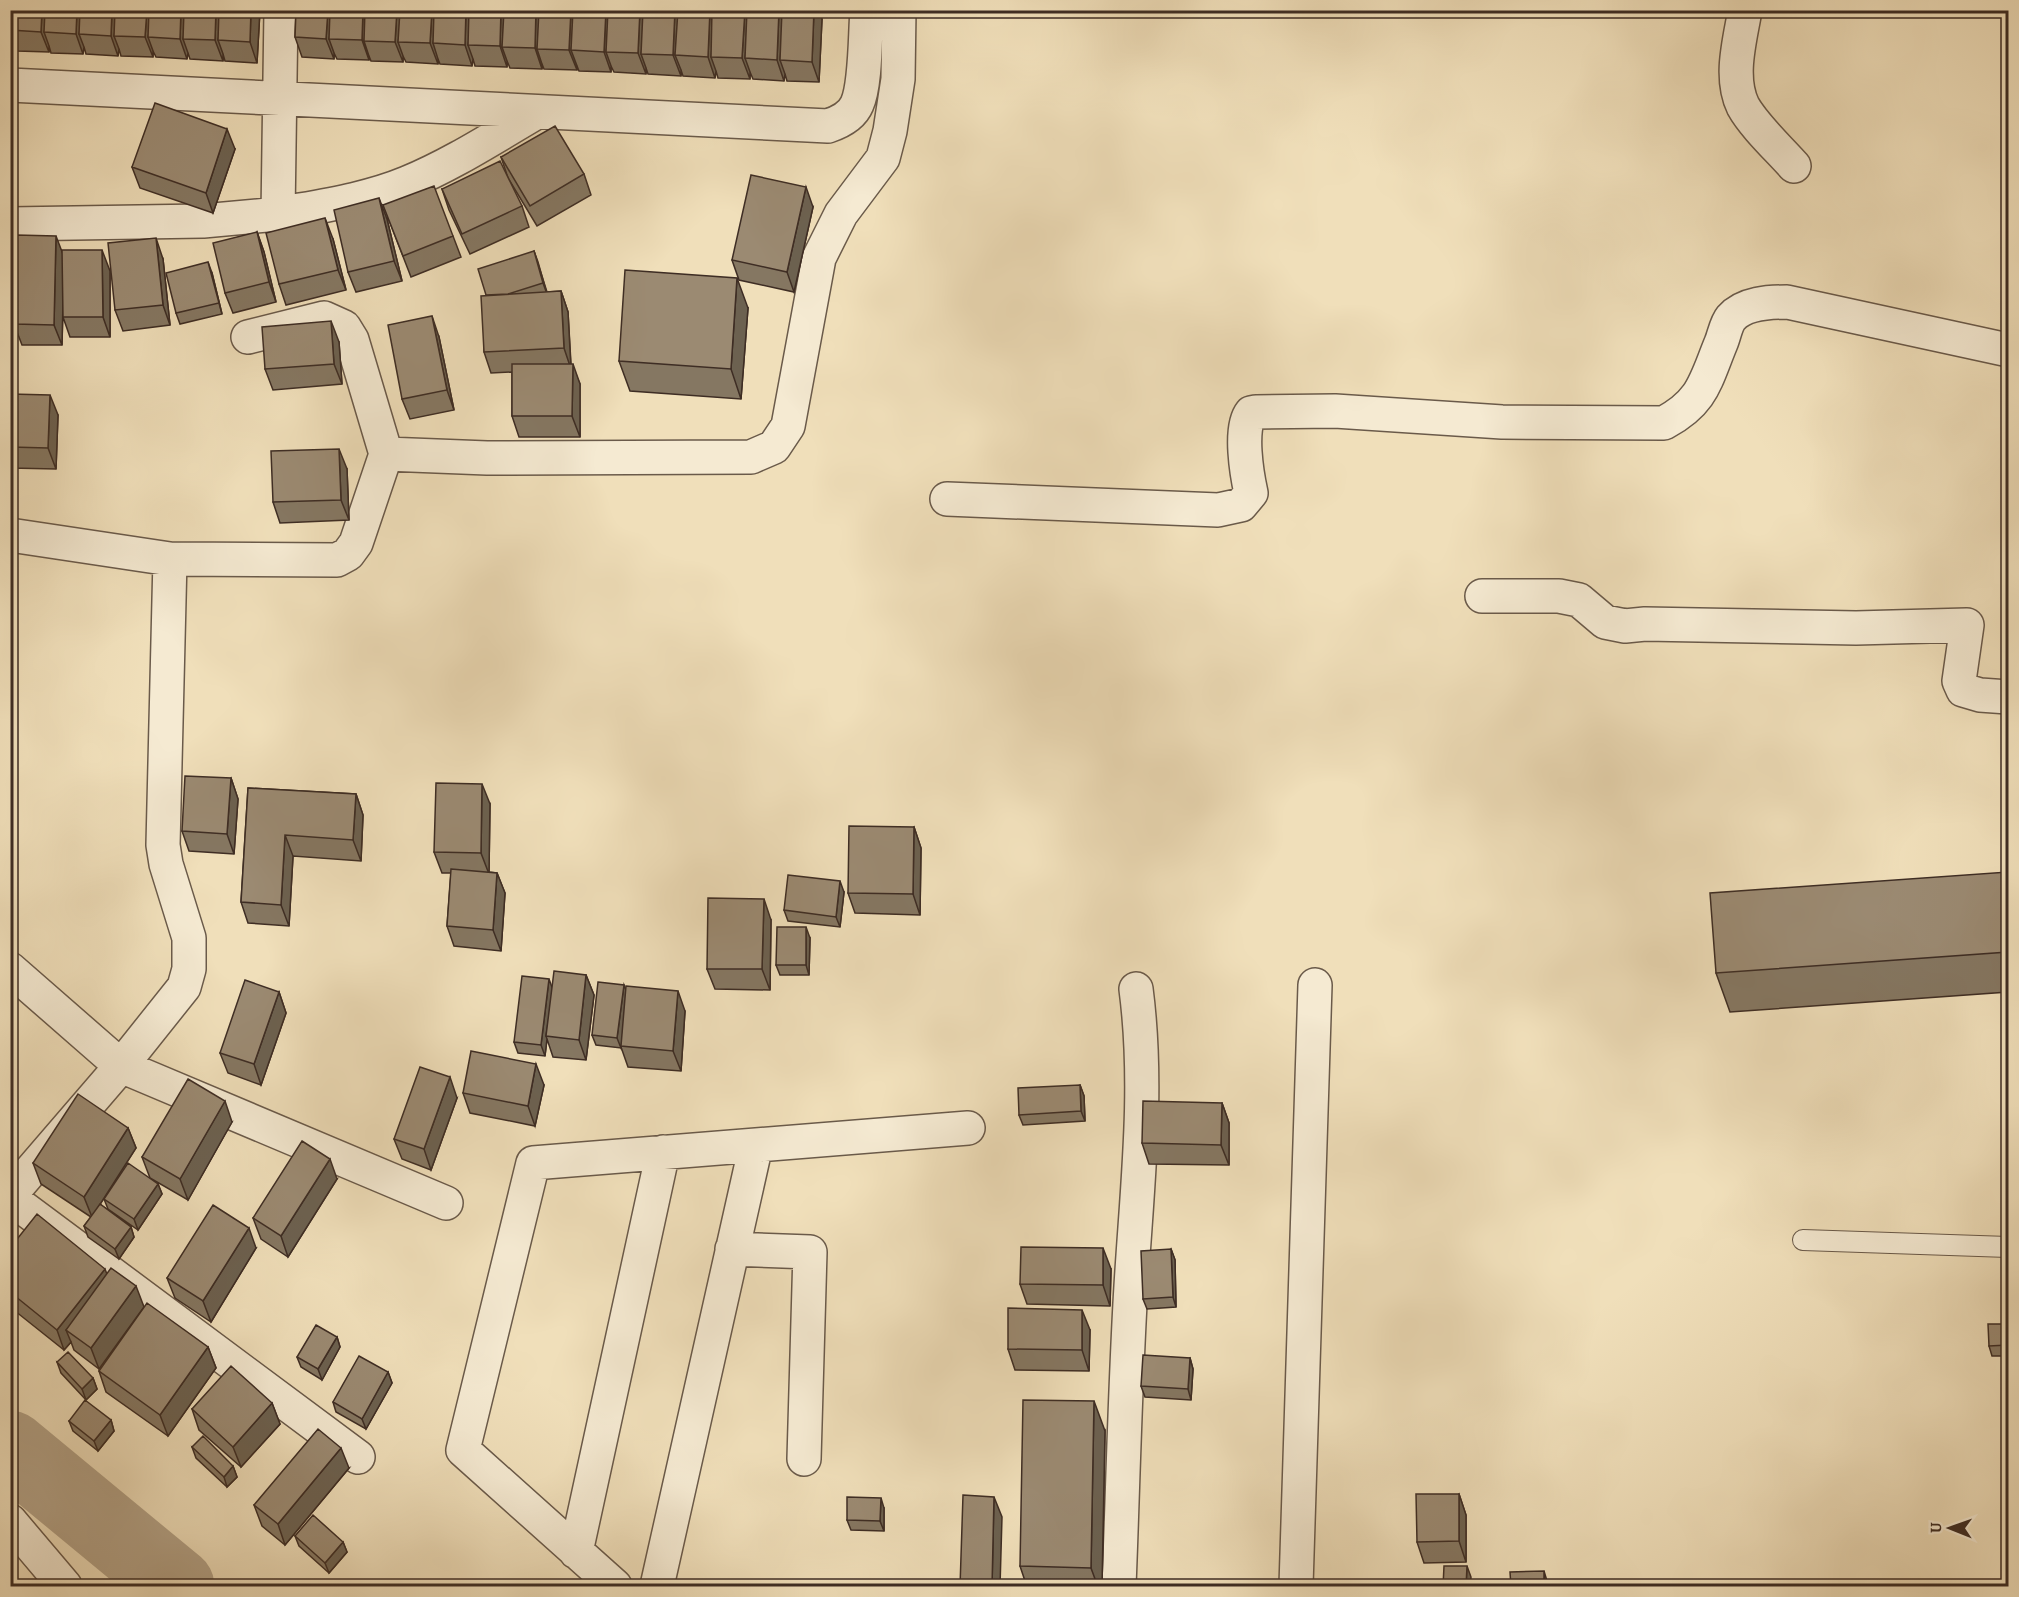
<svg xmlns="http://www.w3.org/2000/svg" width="2019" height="1597" viewBox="0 0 2019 1597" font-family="Alegreya,serif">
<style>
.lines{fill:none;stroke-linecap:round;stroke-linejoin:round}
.river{stroke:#b3a287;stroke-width:75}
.service-casing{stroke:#6a5a4a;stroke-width:22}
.minor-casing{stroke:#6a5a4a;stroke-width:36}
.tertiary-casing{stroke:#6a5a4a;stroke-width:36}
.service{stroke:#f5ead2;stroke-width:20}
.minor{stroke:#f5ead2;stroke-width:33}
.tertiary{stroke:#f5ead2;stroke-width:33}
.wall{fill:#857762;stroke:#3e2d24;stroke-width:1.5}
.shaded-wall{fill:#6c6150;stroke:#3e2d24;stroke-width:1.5}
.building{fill:#9b8a72;stroke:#3e2d24;stroke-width:1.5}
</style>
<rect width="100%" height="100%" fill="#f0dfba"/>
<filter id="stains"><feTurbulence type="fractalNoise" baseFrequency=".00333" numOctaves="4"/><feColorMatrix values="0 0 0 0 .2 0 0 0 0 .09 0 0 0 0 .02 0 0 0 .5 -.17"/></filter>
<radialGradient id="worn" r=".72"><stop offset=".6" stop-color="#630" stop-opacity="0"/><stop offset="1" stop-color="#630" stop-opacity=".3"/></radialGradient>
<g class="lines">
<path class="river" d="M10,1448L177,1586"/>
<g class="service-casing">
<path id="service" d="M1803,1240L2008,1247"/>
</g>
<g class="minor-casing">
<path id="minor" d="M1745,10C1740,40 1729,77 1743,106C1754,126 1779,149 1794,166
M10,85L828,126C840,122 852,116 857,104C866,84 865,34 867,10
M278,214C321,206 366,200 407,183C453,164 494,137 537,112
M10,224L203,221L278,214L281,10
M248,337L324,318L344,327L352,340L386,454
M947,499L1218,510L1241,505L1251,493C1247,475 1239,428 1251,413L1256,412L1335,411L1502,422L1664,423C1703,402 1705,382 1721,343C1724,336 1726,324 1731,318C1744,303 1769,302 1787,302L2008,350
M10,535L170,559L337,560L348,554L356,543L386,454L487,458L751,457L774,447L788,426L819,258L841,214L883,158L890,131L898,79L899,10
M1482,596H1559L1579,600L1605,622L1625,626L1645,624L1856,628L1967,625L1959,681L1963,690L1980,695L2008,697
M10,969L121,1066L446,1203
M10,1195L121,1066L184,987L189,969V938L166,864L163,845L170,559
M10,1198L358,1457
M732,1249L810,1252L804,1459
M576,1552L663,1152
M615,1586L463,1450L533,1163L968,1128
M657,1586L756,1145
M1119,1586C1123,1486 1125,1386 1131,1286C1137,1187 1149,1088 1136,989
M1296,1586L1315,985"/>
</g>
<g class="tertiary-casing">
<path id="tertiary" d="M10,1521L65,1586"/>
</g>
<use href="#service" class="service"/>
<use href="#minor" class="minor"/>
<use href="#tertiary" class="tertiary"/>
</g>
<path class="wall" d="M10,10H260L257,63L225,61L223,54V61L190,59L188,53L187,59L156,57L153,51V57L121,56L119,49L118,56L86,54L84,47L83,54L51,53L49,46V52L17,51L15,44L14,51H10Z
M296,10H823V14H820L822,19L819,82L787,81L785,74L784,81L753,79L750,72V79L718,78L716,71L715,78L683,76L681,70V76L648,74L646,68V74L614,72L611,66V72L579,71L577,66V70L544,69L542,64V69L510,68L507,61V67L475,66L473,59L472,66L440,64L438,59V64L406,62L403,56V62L371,61L369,56V60L337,59L334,53V59L302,57L295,37Z
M235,149L213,213L140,188L132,167Z
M501,157L584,174L591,195L537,226L508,178Z
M442,189L522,206L529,227L470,254L449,210Z
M383,205L453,236L461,257L411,277Z
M813,207L794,292L739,280L732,260Z
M387,219L402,281L356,292L348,272Z
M257,232L264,252L276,302L233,313L225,293Z
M10,235L16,250L62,253L110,271V337H70L63,317V308L62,345H22L14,324V318H10Z
M333,239L346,290L286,305L279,284Z
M534,251L547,292L561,291L568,312L571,364L580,384V437H519L512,416V372L491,373L484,352L486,295Z
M163,259L170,325L123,331L115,310Z
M212,273L222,314L180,324L176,313Z
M748,308L741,399L630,391L619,361Z
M439,337L454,410L410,419L402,399Z
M339,342L342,384L273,390L265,369Z
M10,394L58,415L56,469L10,468Z
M347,469L349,520L280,523L273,502Z
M231,778L238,799L234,854L189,851L182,831Z
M248,788L356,794L363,815L361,861L293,856L289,926L248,923L241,902Z
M490,804L489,872L497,873L505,893L501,951L454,946L447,926L451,873H442L434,852Z
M914,827L921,848L920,915L855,913L848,893Z
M2008,872V992L1730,1012L1716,973Z
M844,892L840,927L788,921L784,910Z
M771,920L770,990L715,989L707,969Z
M810,938L809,975H780L776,965Z
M586,975L594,995L586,1060L553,1057L547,1039L545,1056L518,1053L514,1042L552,987Z
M626,989L685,1011L681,1071L628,1067L621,1047V1048L596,1045L592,1035Z
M279,992L286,1013L261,1085L228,1073L220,1053Z
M544,1085L535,1126L470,1113L463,1093Z
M1080,1085L1084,1096L1085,1121L1023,1125L1019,1115Z
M457,1098L431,1170L402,1159L394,1139Z
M1222,1103L1229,1123V1165L1149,1164L1142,1143Z
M232,1122L188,1200L150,1178L142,1157Z
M128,1128L136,1148L100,1204L131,1227L134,1237L119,1259L88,1237L84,1226L91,1217L41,1184L33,1163Z
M337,1179L288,1257L261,1239L253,1218Z
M158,1184L162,1194L138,1230L108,1209L104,1199Z
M10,1248L107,1273L144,1307L99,1369L74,1350L71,1342L64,1350L10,1307Z
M256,1248L211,1322L175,1298L167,1278Z
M1171,1249L1175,1260L1176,1307L1147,1309L1143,1299Z
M1111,1269L1110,1306L1027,1304L1020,1284Z
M2008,1324V1356H1992L1989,1346Z
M1090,1330L1089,1371L1015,1370L1008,1349Z
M337,1337L340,1347L322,1380L301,1367L297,1357Z
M208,1347L216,1368L168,1436L106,1392L99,1371Z
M1190,1358L1193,1369L1191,1400L1145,1397L1141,1386Z
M57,1362L93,1378L97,1389L86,1400L61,1373Z
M388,1372L392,1383L366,1429L336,1412L333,1402Z
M272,1403L280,1424L241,1467L199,1430L192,1409Z
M111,1420L114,1431L98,1451L73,1431L69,1421Z
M1105,1431L1102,1587H1027L1020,1566Z
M192,1447L233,1466L237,1477L227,1487L196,1458Z
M349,1468L285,1545L262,1526L254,1505Z
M1459,1494L1466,1515V1562L1424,1563L1417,1542Z
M884,1508V1531L851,1530L847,1520Z
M295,1536L343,1542L347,1552L329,1573L299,1546Z"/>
<path class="shaded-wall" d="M42,10H51L44,32L49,46V52L41,32Z
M77,10H85L79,34L84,47L83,54L76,34Z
M112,10H121L114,36L119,49L118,56L111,36Z
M147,10H155L148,37L153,51V57L145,37Z
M181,10H190L183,39L188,53L187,59L180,39Z
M216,10H225L218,40L223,54V61L215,40Z
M251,10H260L257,63L250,42Z
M328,10H336L329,39L334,53V59L326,39Z
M363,10H371L364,41L369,56V60L362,40Z
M397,10H405L398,42L403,56V62L395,42Z
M432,10H440L433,43L438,59V64L430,43Z
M466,10H475L468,45L473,59L472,66L465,45Z
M501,10H509L502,47L507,61V67L500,46Z
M536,10H544L537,49L542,64V69L535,48Z
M571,10H579L571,50L577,66V70L569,50Z
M606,10H614L606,52L611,66V72L604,52Z
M640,10H649L641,54L646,68V74L638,53Z
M675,10H683L675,55L681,70V76L673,55Z
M710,10H717L711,57L716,71L715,78L708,57Z
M745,10H751L745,58L750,72V79L742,58Z
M779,10H785L780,60L785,74L784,81L777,60Z
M814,10H819L822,19L819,82L812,62Z
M10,33L15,44L14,51L10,41Z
M227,129L235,149L213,213L206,193Z
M806,187L813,207L794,292L787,272Z
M379,198L387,219L402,281L394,261Z
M325,218L333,239L346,290L338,270Z
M257,232L264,252L276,302L269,282Z
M10,235L17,253L15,318L10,306Z
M56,236L64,257L62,345L54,325Z
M156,238L163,259L170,325L163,305Z
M102,250L110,271V337L103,317Z
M534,251L538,262L547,294L543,283Z
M208,262L212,273L222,314L219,303Z
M737,278L748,308L741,399L731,369Z
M561,291L568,312L571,369L564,348Z
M432,316L439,337L454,410L447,390Z
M331,321L339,342L342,384L334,364Z
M573,364L580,384V437L572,416Z
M50,395L58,415L56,469L48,448Z
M339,449L347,469L349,520L341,500Z
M231,778L238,799L234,854L227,834Z
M482,784L490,804L489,874L481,853Z
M356,794L363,815L361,861L353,840Z
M914,827L921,848L920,915L913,894Z
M285,835L293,856L289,926L281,905Z
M497,873L505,893L501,951L493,930Z
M840,881L844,892L840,927L836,917Z
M764,899L771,920L770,990L762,969Z
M806,927L810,938L809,975L806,965Z
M586,975L594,995L586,1060L579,1040Z
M549,979L553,990L546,1036L547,1039L545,1056L541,1045Z
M624,985L628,995L621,1048L617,1038Z
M678,991L685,1011L681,1071L673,1051Z
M279,992L286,1013L261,1085L254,1064Z
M536,1064L544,1085L535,1126L528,1106Z
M450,1077L457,1098L431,1170L424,1149Z
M1080,1085L1084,1096L1085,1121L1081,1111Z
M225,1101L232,1122L188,1200L180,1179Z
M1222,1103L1229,1123V1165L1221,1145Z
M128,1128L136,1148L92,1217L84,1197Z
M330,1159L337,1179L288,1257L281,1236Z
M158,1184L162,1194L138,1230L134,1219Z
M131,1227L134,1237L119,1259L115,1249Z
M249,1228L256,1248L211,1322L203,1301Z
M1103,1248L1111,1269L1110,1306L1103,1285Z
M1171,1249L1175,1260L1176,1307L1173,1297Z
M105,1269L113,1290L66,1330L71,1342L64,1350L57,1330Z
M136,1286L144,1307L99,1369L91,1348Z
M1082,1310L1090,1330L1089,1371L1082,1350Z
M337,1337L340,1347L322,1380L318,1369Z
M208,1347L216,1368L168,1436L160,1415Z
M1190,1358L1193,1369L1191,1400L1188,1389Z
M388,1372L392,1383L366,1429L362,1419Z
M93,1378L97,1389L86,1400L82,1389Z
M1094,1401L1105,1431L1102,1587H1098L1091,1568Z
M272,1403L280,1424L241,1467L233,1447Z
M111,1420L114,1431L98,1451L94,1441Z
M341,1448L349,1468L285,1545L278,1524Z
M233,1466L237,1477L227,1487L224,1477Z
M1459,1494L1466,1515V1562L1459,1541Z
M994,1497L1002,1517L1000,1587H992Z
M881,1498L884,1508V1531L880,1521Z
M343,1542L347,1552L329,1573L325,1563Z
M1467,1566L1471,1577L1470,1587H1466Z
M1544,1571L1547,1581L1548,1587H1544Z"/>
<path class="building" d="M10,10H42L41,32L10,30Z
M45,10H77L76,34L44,32Z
M80,10H112L111,36L79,34Z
M115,10H147L145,37L114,36Z
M149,10H181L180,39L148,37Z
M184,10H216L215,40L183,39Z
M219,10H251L250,42L218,40Z
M296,10H328L326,39L295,37Z
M330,10H363L362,40L329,39Z
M365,10H397L395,42L364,41Z
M400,10H432L430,43L398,42Z
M434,10H466L465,45L433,43Z
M469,10H501L500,46L468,45Z
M504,10H536L535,48L502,47Z
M539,10H571L569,50L537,49Z
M573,10H606L604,52L571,50Z
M608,10H640L638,53L606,52Z
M643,10H675L673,55L641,54Z
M678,10H710L708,57L675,55Z
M712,10H745L742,58L711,57Z
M747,10H779L777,60L745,58Z
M782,10H814L812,62L780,60Z
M155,103L227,129L206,193L132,167Z
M555,126L584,174L530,206L501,157Z
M500,161L522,206L462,234L442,189Z
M751,175L806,187L787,272L732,260Z
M434,186L453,236L403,256L383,205Z
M379,198L394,261L348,272L334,210Z
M325,218L338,270L279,284L266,233Z
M257,232L269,282L225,293L213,243Z
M16,235L56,236L54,325L14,324Z
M156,238L163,305L115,310L108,243Z
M62,250H102L103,317H63Z
M534,251L543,283L508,294L486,295L478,269Z
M208,262L219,303L176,313L166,273Z
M625,270L737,278L731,369L619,361Z
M561,291L564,348L484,352L481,296Z
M432,316L447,390L402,399L388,325Z
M331,321L334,364L265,369L262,327Z
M512,364H573L572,416H512Z
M10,394L50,395L48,448L10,447Z
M339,449L341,500L273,502L271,451Z
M185,776L231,778L227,834L182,831Z
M436,783L482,784L481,853L434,852Z
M248,788L356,794L353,840L285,835L281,905L241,902Z
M849,826L914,827L913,894L848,893Z
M451,869L497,873L493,930L447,926Z
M2008,872V952L1716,973L1710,893Z
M788,875L840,881L836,917L784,910Z
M708,898L764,899L762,969H707Z
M777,927H806V965H776Z
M554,971L586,975L579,1040L546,1036Z
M522,976L549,979L541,1045L514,1042Z
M245,980L279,992L254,1064L220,1053Z
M598,982L624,985L617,1038L592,1035Z
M626,986L678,991L673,1051L621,1046Z
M471,1051L536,1064L528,1106L463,1093Z
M420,1067L450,1077L424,1149L394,1139Z
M188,1079L225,1101L180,1179L142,1157Z
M1080,1085L1081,1111L1019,1115L1018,1088Z
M78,1094L128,1128L84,1197L33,1163Z
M1143,1101L1222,1103L1221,1145L1142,1143Z
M302,1141L330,1159L281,1236L253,1218Z
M128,1163L158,1184L134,1219L104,1199Z
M100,1204L131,1227L115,1249L84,1226Z
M213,1205L249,1228L203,1301L167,1278Z
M37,1214L105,1269L57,1330L10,1292V1248Z
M1021,1247L1103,1248V1285L1020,1284Z
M1171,1249L1173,1297L1143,1299L1141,1251Z
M111,1268L136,1286L91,1348L66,1330Z
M147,1303L208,1347L160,1415L99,1371Z
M1008,1308L1082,1310V1350L1008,1349Z
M1988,1324H2008V1345L1989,1346Z
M316,1325L337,1337L318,1369L297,1357Z
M68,1352L93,1378L82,1389L57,1362Z
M1143,1355L1190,1358L1188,1389L1141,1386Z
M359,1356L388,1372L362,1419L333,1402Z
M231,1366L272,1403L233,1447L192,1409Z
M85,1400L111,1420L94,1441L69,1421Z
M1023,1400L1094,1401L1091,1568L1020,1566Z
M318,1429L341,1448L278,1524L254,1505Z
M203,1436L233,1466L224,1477L192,1447Z
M1416,1494H1459V1541L1417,1542Z
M963,1495L994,1497L992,1587H960Z
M847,1497L881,1498L880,1521L847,1520Z
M313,1515L343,1542L325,1563L295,1536Z
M1444,1566H1467L1466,1587H1443Z
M1544,1571V1587H1511L1510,1572Z"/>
<rect width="2019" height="1597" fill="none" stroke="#f0dfba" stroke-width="36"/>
<rect x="12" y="12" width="1995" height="1573" fill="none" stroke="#3e2d24" stroke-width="3"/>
<rect x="18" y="18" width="1983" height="1561" fill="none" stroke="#3e2d24" stroke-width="1.5"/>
<g transform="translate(1950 1528) rotate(271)" stroke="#f5ead2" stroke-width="4.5" paint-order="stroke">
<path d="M0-4.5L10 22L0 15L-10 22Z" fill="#3e2d24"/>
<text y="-9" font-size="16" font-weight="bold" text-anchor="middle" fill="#3e2d24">U</text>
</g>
<rect width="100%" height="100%" filter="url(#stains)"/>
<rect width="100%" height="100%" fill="url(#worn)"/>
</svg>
